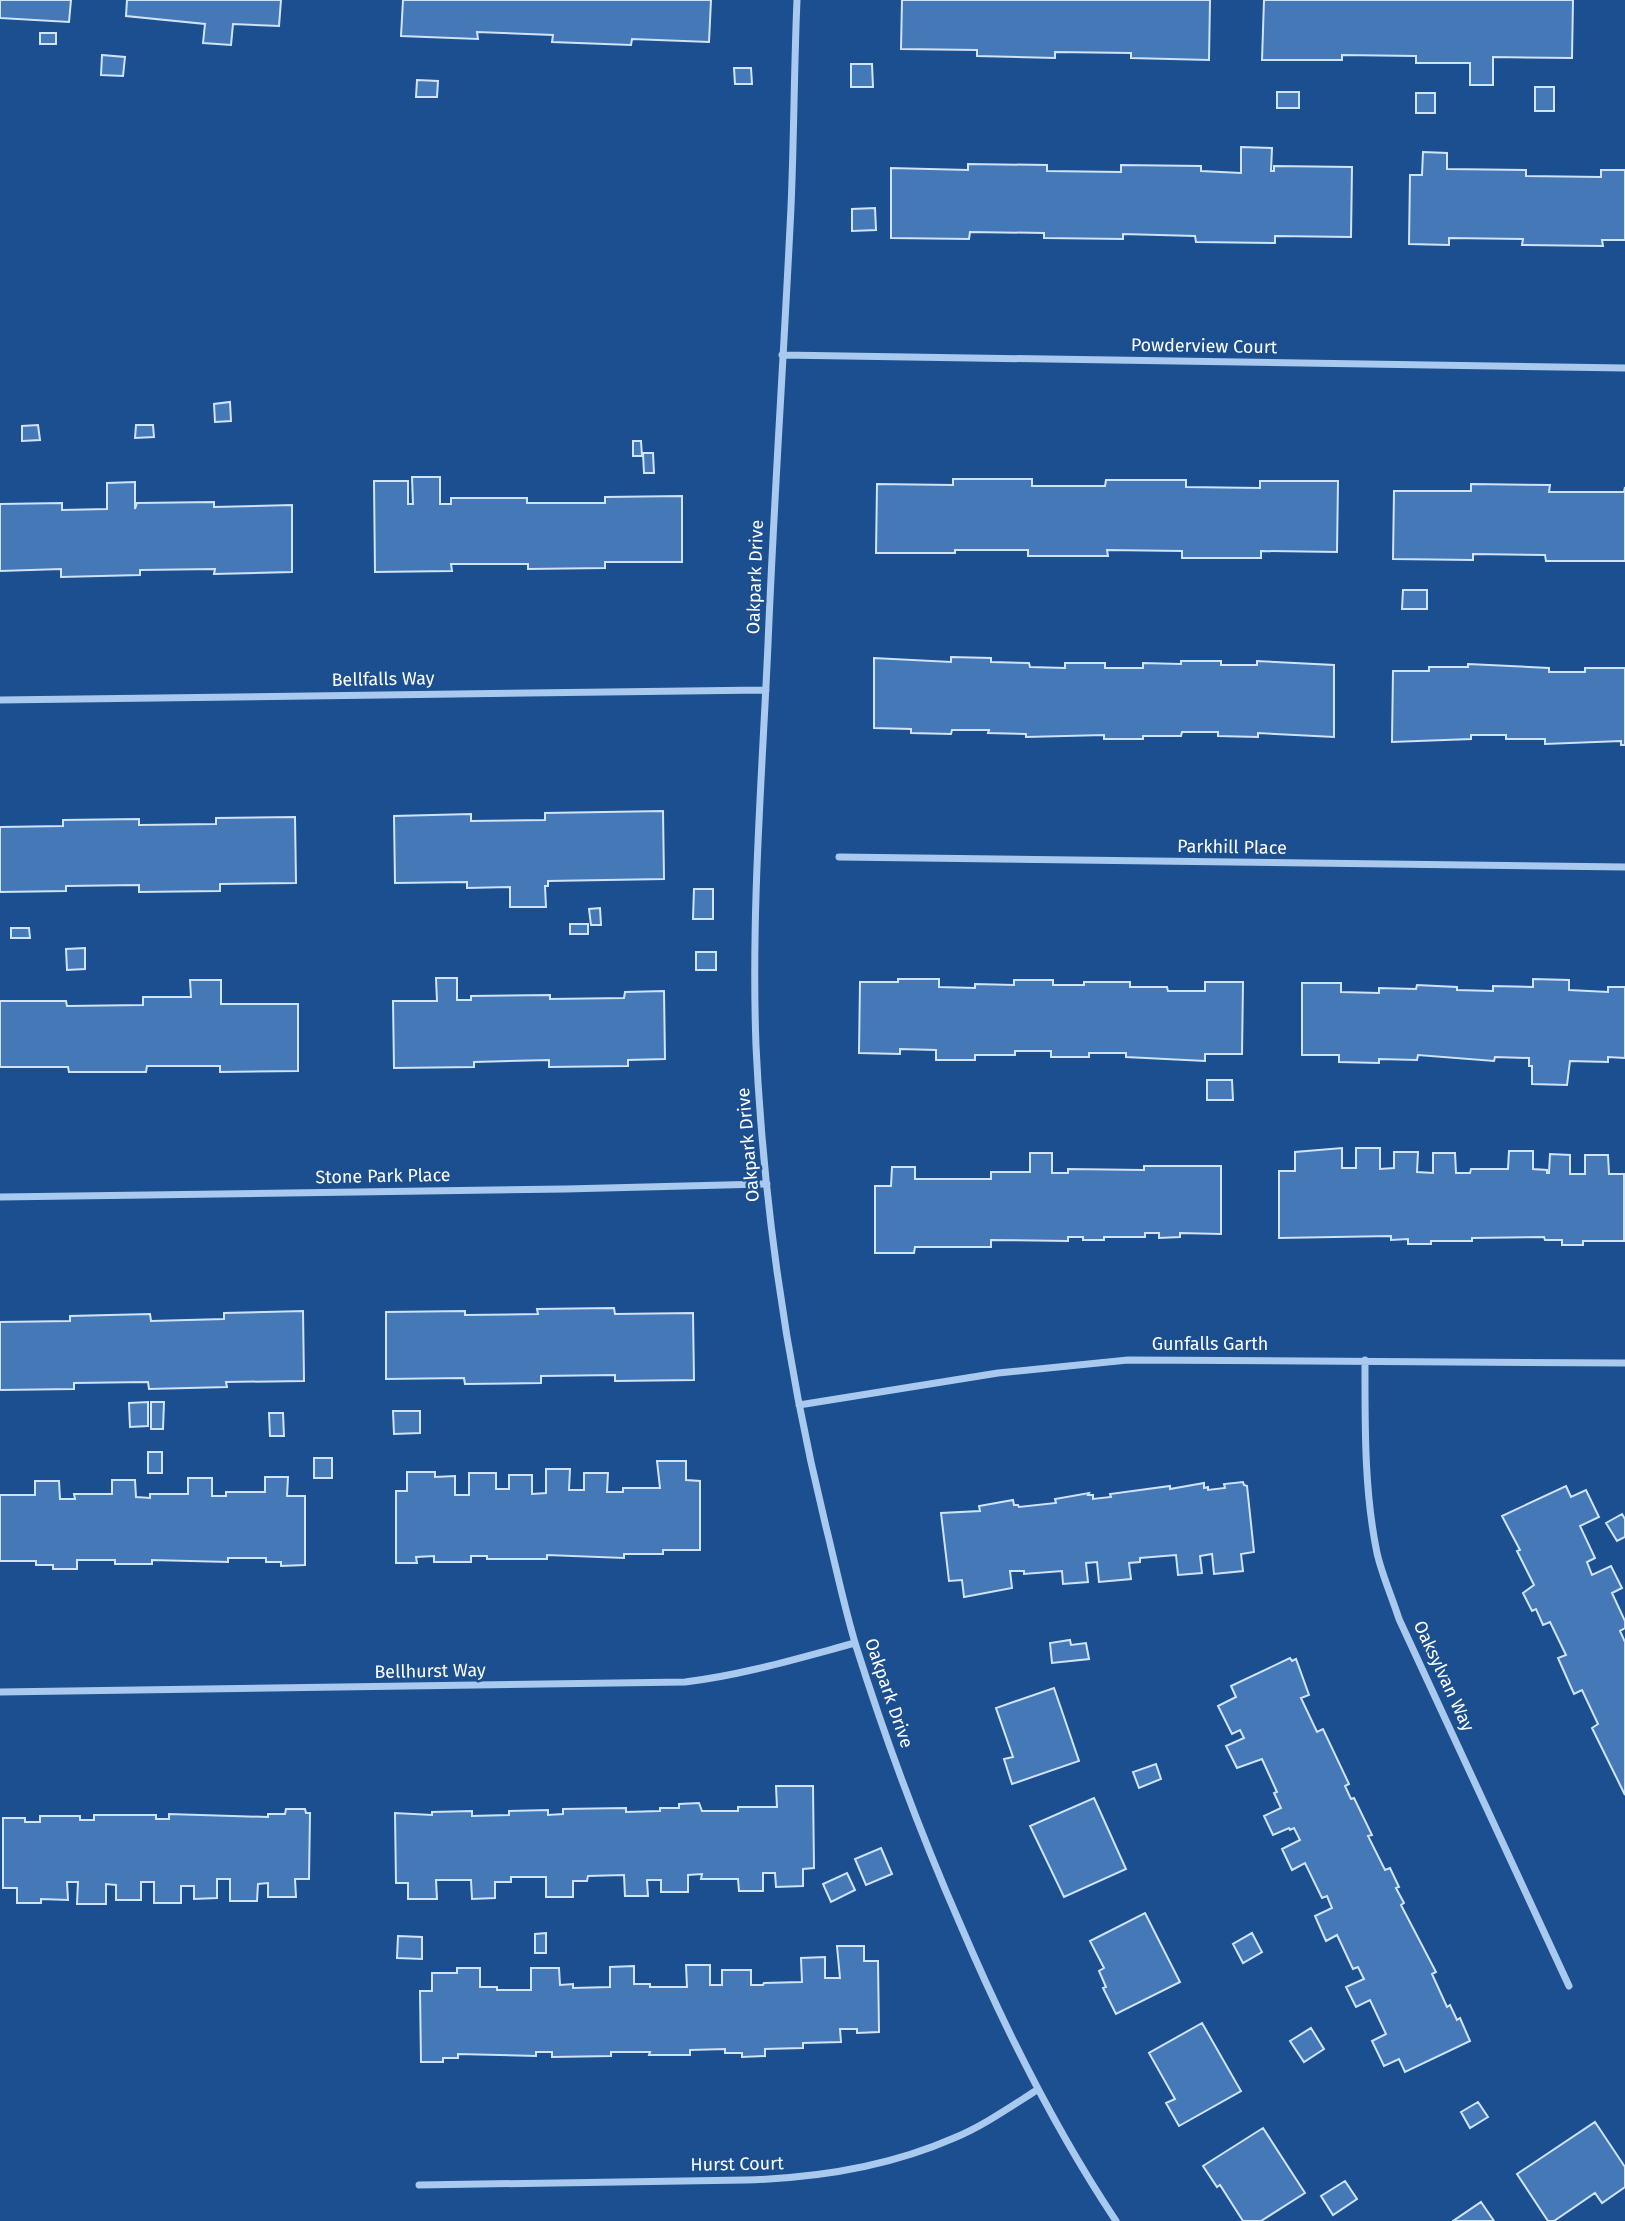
<svg xmlns="http://www.w3.org/2000/svg" width="1625" height="2221" viewBox="0 0 1625 2221" font-family="'Fira Sans',sans-serif">
<style>
.building{fill:#4478b7;stroke:#cfe3fa;stroke-width:2}
.lines{fill:none;stroke-linecap:round;stroke-linejoin:round}
.street{stroke:#a9c9ee;stroke-width:7}
.labels{text-anchor:middle;stroke-width:5;stroke-linejoin:round;paint-order:stroke}
.street-label{font-size:18px;fill:#fff;stroke:#1b4f8f}
</style>
<rect width="100%" height="100%" fill="#1b4f8f"/>
<path class="building" d="M0,0H71L69,22L0,18Z
M127,0H281L279,26L233,24L231,45L203,43L205,24L126,16Z
M403,0H711L709,42L632,39L631,45L552,42L553,35L477,32L478,39L401,36Z
M902,0H1210L1209,60L1131,58V53L1055,52V58L977,56V50L901,49Z
M1264,0H1573L1572,58L1493,57V85H1470V63H1416V56L1342,55V60H1262Z
M40,33H56V44H40Z
M102,55L125,57L123,76L101,75Z
M851,64H872L873,87H851Z
M734,68H751L752,84H735Z
M417,80L438,81L437,97H416Z
M1535,87H1554V111H1535Z
M1277,92H1299V108H1277Z
M1416,93H1435V113H1416Z
M1241,147L1272,148L1271,171H1274V166L1352,167L1351,237L1275,236V243L1196,242L1195,236L1123,234V239L1044,238V233L970,232L969,239L891,238V168L968,170V164L1047,165V171L1121,172V165L1201,166V171L1241,173Z
M1423,152L1447,153V169L1526,170V176L1601,177V170H1625V240H1602L1603,246L1522,245L1523,239L1449,238V245L1409,244L1410,175H1422Z
M875,208L876,230L852,231V209Z
M230,402L231,421L215,422L214,404Z
M38,425L40,440L22,441V426Z
M136,425H153L154,437L135,438Z
M633,441H641L642,456H633Z
M643,453H653L654,473H644Z
M412,477H440V504H451V498H527V503H605V497L682,496V562H605V568L528,569V564H451L452,571L375,572L374,481H408V504H413Z
M953,479H1032V486H1105L1106,480H1186V487L1260,488V481H1338L1337,552L1261,551V558H1182V551L1107,550L1108,556H1028V550H955V553H876L877,484L953,485Z
M135,482V509L137,503L214,502V507L292,505V572L214,574L215,569L140,570V575L61,577V569L0,571V504L62,503V510L107,509V483Z
M1471,484L1550,485L1549,492H1624L1625,487V561H1546L1545,555L1473,554V560L1393,559L1394,491H1471Z
M1403,590H1427V609H1402Z
M951,657L991,658V662L1029,663L1030,667L1065,668V663H1105V668H1143V663L1181,664V661H1221V665H1257V661L1334,665V737L1258,733V737L1218,736V732H1182L1181,736H1143V739H1104V735L1026,737V734L988,733L989,730H952L951,734L911,733V729L874,728V658L951,662Z
M1468,664L1549,668V672H1585V668H1625V745H1621V741L1545,744V739H1506V735H1471V739L1392,742L1393,671H1429V667H1468Z
M663,811L664,879L548,881V886H545L546,907H510V887L467,888V882L395,883L394,816L471,814V821L545,820V813Z
M295,817L296,883L220,884V891L139,892V885L66,886V891L0,892V827L63,826V820L139,819V825L216,824V818Z
M694,889H713V919H693Z
M600,908L601,925H591L589,909Z
M570,924H588V934H570Z
M11,928H29L30,938H11Z
M85,948V969L67,970L66,949Z
M696,952H716V970H696Z
M436,978H457V1000H471V996L550,995V999L624,998L625,992L664,991L665,1059L628,1060V1066L549,1067V1060L474,1062V1067L394,1068L393,1001H437Z
M898,979H939V987L975,988V984L1014,985V980H1053V985H1084V982H1130V987H1167L1168,991H1205V982H1243L1242,1054H1205V1061L1126,1057V1053H1089V1057H1051V1051H1015V1055H975V1060H936V1050L900,1049V1054L859,1053L860,982H898Z
M1533,979L1569,980V990L1608,992V987H1625V1058L1608,1057V1062L1570,1061L1567,1085L1532,1084V1066H1529V1058L1495,1057L1494,1061L1418,1055L1417,1060L1379,1059V1063L1339,1062V1055H1302V983H1341V992L1379,993V988L1416,989L1417,985L1457,987V990L1493,991V986L1533,987Z
M190,980H221V1004H298V1071L220,1072V1066H147L146,1072H69L68,1067H0V1001H66L67,1006L143,1005V997H191Z
M1207,1080H1232L1233,1100H1207Z
M1342,1148V1168H1356V1148H1380V1169L1394,1168V1152H1418L1417,1172L1433,1173V1153H1455L1456,1173H1470L1471,1169H1508L1509,1151H1533V1169L1547,1170V1173H1549L1550,1154L1570,1155V1174H1585V1155H1608L1609,1174H1624V1241H1583V1245H1562V1240H1545L1544,1237L1472,1238V1241H1431V1244H1408V1239L1391,1240V1236L1279,1238V1171H1295V1152Z
M1030,1153H1052V1173H1068V1169L1144,1170V1166H1221V1234L1180,1233V1237L1159,1238V1233H1145V1237H1104V1240H1083V1237H1068V1241L991,1240V1247H915L914,1253H875V1186H891L892,1167H915V1179H991V1172H1030Z
M614,1308L615,1314L693,1313L694,1380L615,1381V1375L541,1376V1383L465,1384L464,1378L386,1379V1312L465,1311V1315L538,1314L537,1309Z
M303,1311L304,1381L226,1382L227,1387L149,1389L148,1382L74,1383V1389L0,1390V1322L70,1321V1316L150,1314L151,1321L224,1319V1313Z
M148,1402V1426L130,1427L129,1403Z
M151,1402H164L163,1429H151Z
M393,1411H420V1433L394,1434Z
M269,1413H283L284,1436H270Z
M148,1452H162V1473H148Z
M314,1458H332V1478H314Z
M657,1461H686V1480L700,1481V1550H663V1554H624V1558L547,1555V1559H487V1556H471V1562H434V1556L416,1557L417,1563H396V1491H407V1472H435V1477L455,1476V1495H469V1473H496V1489H509V1475H532V1494L546,1493V1469H570L569,1490H584V1473H608L607,1492H623V1488H660Z
M265,1477H288L287,1496H305V1565L281,1566V1562H266V1558H228V1562L152,1560V1564H115V1560H77V1569H53V1565H36V1561H0V1495H35V1481H59L60,1499H75L74,1494H112V1480H135L136,1497L150,1498V1494H188V1478H212V1496H226V1492H265Z
M1243,1482L1244,1485L1247,1486L1254,1552L1241,1554L1243,1571L1214,1574L1212,1554L1200,1556L1202,1573L1178,1575L1176,1555L1140,1558V1562L1129,1563L1131,1579L1099,1582L1097,1562L1086,1563L1088,1582L1063,1584L1062,1571L1024,1574V1571H1010L1012,1588L964,1597L962,1580L949,1581L941,1513L980,1511L979,1506L1013,1500L1014,1505H1018L1019,1507L1056,1503L1055,1499L1089,1493L1088,1495H1093V1499L1111,1497L1110,1494L1170,1486V1489L1204,1483V1488L1208,1487V1490L1225,1488L1224,1484Z
M1566,1486L1571,1497L1586,1490L1599,1517L1580,1526L1595,1558L1587,1562L1592,1575L1611,1566L1622,1588L1612,1593L1625,1621V1628L1620,1631L1625,1642V1795L1592,1728L1598,1724L1582,1690L1574,1694L1558,1658L1566,1655L1550,1622L1543,1625L1536,1609L1532,1611L1523,1593L1534,1585L1517,1551L1520,1550L1502,1516Z
M1622,1514L1625,1519V1537L1617,1541L1606,1523Z
M1070,1640L1071,1645L1086,1643L1089,1659L1052,1663L1050,1643Z
M1290,1658L1292,1661L1296,1659L1309,1695L1301,1698L1317,1732L1323,1729L1349,1784L1345,1786L1351,1799L1354,1798L1372,1835L1368,1836L1385,1870L1390,1868L1399,1887L1396,1888L1404,1903L1401,1905L1436,1972L1432,1974L1447,2007L1450,2005L1457,2020L1460,2018L1470,2041L1405,2072L1399,2059L1384,2066L1372,2041L1386,2034L1370,2000L1356,2007L1346,1987L1364,1979L1358,1967L1353,1969L1337,1935L1326,1941L1315,1916L1332,1908L1327,1896L1322,1898L1305,1863L1292,1870L1282,1849L1300,1840L1294,1828L1290,1830L1289,1828L1273,1835L1264,1816L1281,1808L1274,1793L1277,1792L1262,1759L1237,1768L1226,1746L1244,1738L1240,1730L1232,1734L1218,1706L1236,1697L1231,1686Z
M1054,1688L1079,1761L1012,1784L1004,1759L1013,1757L996,1708Z
M1156,1764L1161,1779L1139,1788L1133,1772Z
M776,1786H813L814,1868L803,1869V1886L776,1887L775,1873H763V1891H739L738,1879H701L702,1874L688,1875V1892H661V1880H647L648,1896H625L624,1875L588,1876L587,1881H573V1897H546V1877H511V1882H495V1898L472,1899L471,1880H436L437,1899H408V1883H396L395,1813L432,1815V1812L472,1811V1816L509,1815V1811L548,1810V1815L563,1814V1809L626,1808V1812L660,1811V1808H679V1804L699,1803L702,1811H738V1807H777Z
M1094,1798L1126,1869L1064,1897L1030,1826Z
M286,1809H305L306,1813H310L309,1879H295L296,1897H268V1883L258,1884L257,1901H230V1879H217V1898L194,1899V1886H181V1903H154V1882H141V1900H116V1885L106,1884V1904H77L78,1882H67L68,1900L41,1899V1903H17V1888H3V1818H25V1822H40V1816H80V1820H94V1815H156V1819H169V1814L268,1817V1814H285Z
M881,1848L892,1874L866,1885L855,1859Z
M847,1873L855,1890L831,1902L823,1884Z
M1145,1913L1180,1982L1116,2014L1103,1988L1106,1987L1099,1971L1104,1968L1090,1941Z
M546,1933V1953H535V1934Z
M1252,1933L1262,1952L1243,1963L1233,1944Z
M398,1936L422,1937V1959L397,1958Z
M837,1946H864V1961H878L879,2032L857,2033V2029H840L841,2042L803,2043V2048L765,2049V2056L742,2057V2053H725V2049L690,2050V2055H649L650,2052H611V2056L552,2057V2052H536V2056L458,2054V2058H443V2062H421L420,1991H432V1973H457V1968H480V1987H497V1990H531V1968H559L560,1985L573,1984V1988L610,1987V1967L634,1966V1984H650V1987H687L686,1965H710V1985H722V1970H751V1985H763L764,1983L802,1982L801,1958L825,1957V1978H840Z
M1202,2023L1241,2091L1179,2126L1166,2103L1175,2099L1149,2053Z
M1311,2028L1324,2049L1304,2062L1290,2041Z
M1478,2102L1488,2117L1470,2128L1461,2112Z
M1595,2122L1625,2167V2187L1602,2203L1595,2193L1554,2221H1548L1517,2174Z
M1263,2128L1305,2193L1261,2221H1243L1220,2185L1217,2187L1203,2166Z
M1345,2181L1357,2199L1333,2215L1321,2196Z
M1481,2202L1494,2221H1453Z"/>
<g class="lines">
<path class="street" d="M797,0C794,69 794,138 791,207C784,353 774,498 768,644C762,777 751,912 756,1046C764,1212 788,1374 828,1535C837,1572 845,1610 856,1646C886,1741 921,1835 961,1926C1005,2029 1054,2128 1116,2221
M782,355L1625,368
M0,700L766,690
M839,857L1625,867
M0,1197L566,1189L767,1184
M1365,1360C1365,1424 1364,1490 1377,1553C1382,1575 1392,1597 1399,1619L1569,1986
M799,1405L998,1373L1128,1360L1625,1363
M0,1692L685,1682C743,1675 799,1658 855,1643
M419,2185L746,2180C817,2178 888,2167 954,2138C983,2126 1010,2107 1037,2090"/>
</g>
<g class="labels">
<g class="street-label">
<text transform="translate(1204 346) rotate(1)" y="6">Powderview Court</text>
<text transform="translate(755 577) rotate(-88)" y="6">Oakpark Drive</text>
<text transform="translate(383 679) rotate(-1)" y="6">Bellfalls Way</text>
<text transform="translate(1232 847) rotate(1)" y="6">Parkhill Place</text>
<text transform="translate(748 1145) rotate(-95)" y="6">Oakpark Drive</text>
<text transform="translate(383 1176) rotate(-1)" y="6">Stone Park Place</text>
<text x="1210" y="1350">Gunfalls Garth</text>
<text transform="translate(430 1671) rotate(-1)" y="6">Bellhurst Way</text>
<text transform="translate(1444 1676) rotate(65)" y="6">Oaksylvan Way</text>
<text transform="translate(889 1693) rotate(71)" y="6">Oakpark Drive</text>
<text transform="translate(737 2164) rotate(-1)" y="6">Hurst Court</text>
</g>
</g>
</svg>
